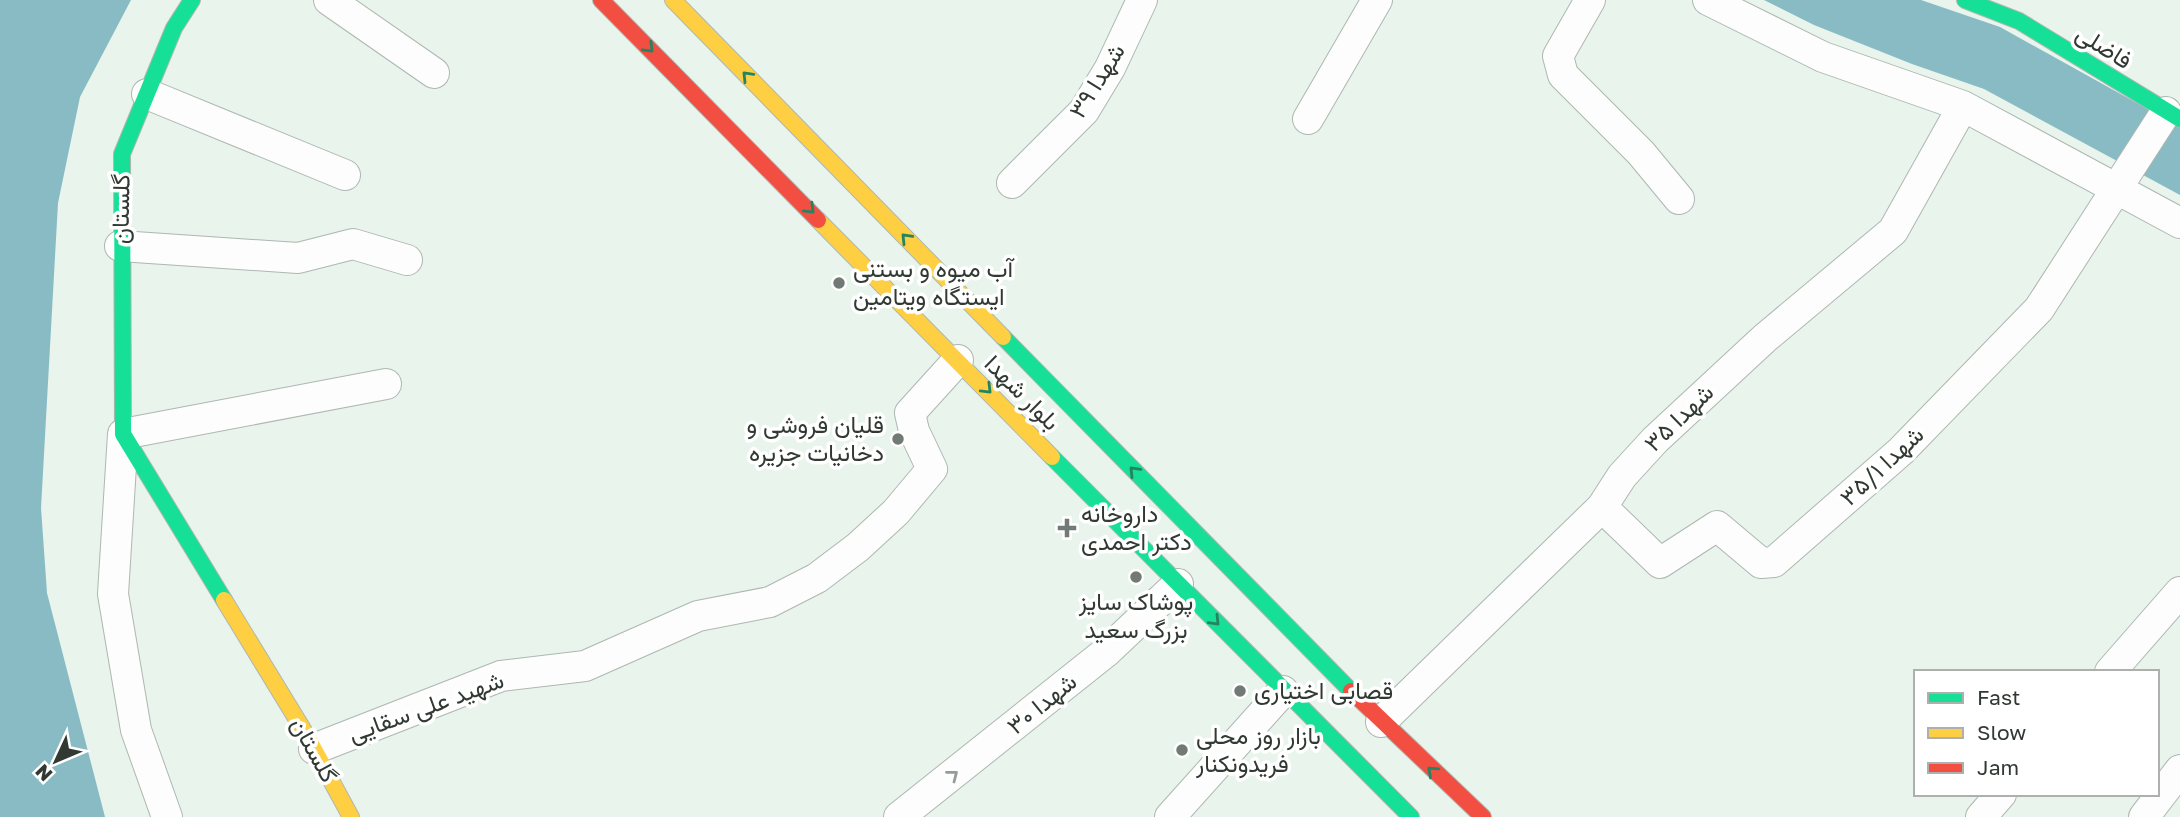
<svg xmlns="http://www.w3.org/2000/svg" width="2180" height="817" viewBox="0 0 2180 817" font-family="'Golos Text',Vazirmatn,sans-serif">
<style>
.water{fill:#88bbc4}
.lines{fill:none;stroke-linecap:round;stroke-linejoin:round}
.street-casing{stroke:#aeb7b1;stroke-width:32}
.fast-casing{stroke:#aeb7b1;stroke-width:18}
.slow-casing{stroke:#aeb7b1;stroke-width:18}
.jam-casing{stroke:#aeb7b1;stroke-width:18}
.street{stroke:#fcfdfc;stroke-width:30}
.fast{stroke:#16e098;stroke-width:16}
.slow{stroke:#ffcf43;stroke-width:16}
.jam{stroke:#f24e42;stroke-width:16}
.oneway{stroke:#258460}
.oneway2{stroke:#969b98}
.poi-dot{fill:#717a74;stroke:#fff;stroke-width:2.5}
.labels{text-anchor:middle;stroke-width:7;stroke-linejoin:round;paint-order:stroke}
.street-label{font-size:24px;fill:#313933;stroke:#fff}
.poi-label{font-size:24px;fill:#313933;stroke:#fff;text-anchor:start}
</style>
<rect width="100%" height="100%" fill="#e8f4ec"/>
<path class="water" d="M0,0H131L80,97L58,203L41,508L47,593L105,817H0Z
M1764,0H1921L2000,27L2180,127V195L1984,89L1912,64L1814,25Z"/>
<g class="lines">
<g class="street-casing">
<path id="street" d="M329,0L434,73
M1590,0L1558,56L1563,75L1641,153L1679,199
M1708,0L1823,57L1963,106L2180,223
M147,94L345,175
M1308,119L1377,0
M1012,183L1084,111L1110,68L1142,0
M120,246L298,258L353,244L407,260
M1602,507L1660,563L1717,526L1761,563L1774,562L1901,451L2039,309L2166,112
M2110,672L2180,592
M1381,722L1602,507L1622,476L1655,440L1765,338L1893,231L1963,106
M314,749L501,676L585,666L698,616L770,602L817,578L858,547L896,512L932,469L914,431L910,413L958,360
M167,817L136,730L113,594L123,434L386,384
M899,817L1106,652L1178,584
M1170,817L1283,691
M1981,817L2001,794
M2144,817L2180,770"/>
</g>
<g class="fast-casing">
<path id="fast" d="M192,0L174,28L122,154L123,434L224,600
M1965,0L2019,21L2180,119
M1003,337L1351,691
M1052,457L1411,817"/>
</g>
<g class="slow-casing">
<path id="slow" d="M673,0L1003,337
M818,220L1052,457
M224,600L304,731L351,817"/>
</g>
<g class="jam-casing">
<path id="jam" d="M601,0L818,220
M1351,691L1483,817"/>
</g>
<use href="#street" class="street"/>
<use href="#fast" class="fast"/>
<use href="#slow" class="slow"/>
<use href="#jam" class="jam"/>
</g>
<defs><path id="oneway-chevron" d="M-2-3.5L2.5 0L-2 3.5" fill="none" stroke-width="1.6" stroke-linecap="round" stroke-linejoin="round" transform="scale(1.75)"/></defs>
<g class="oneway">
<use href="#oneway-chevron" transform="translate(649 48) rotate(45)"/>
<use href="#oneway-chevron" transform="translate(747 76) rotate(-134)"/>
<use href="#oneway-chevron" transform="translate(810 209) rotate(45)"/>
<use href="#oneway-chevron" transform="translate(906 238) rotate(-134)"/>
<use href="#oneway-chevron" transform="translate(987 389) rotate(45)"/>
<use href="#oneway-chevron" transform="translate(1134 471) rotate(-134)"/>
<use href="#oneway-chevron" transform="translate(1215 621) rotate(46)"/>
<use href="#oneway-chevron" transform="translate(1432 771) rotate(-138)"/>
</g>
<use class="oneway2" href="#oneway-chevron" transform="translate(953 775) rotate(-38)"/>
<g class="poi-dot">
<circle cx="839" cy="283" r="7"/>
<circle cx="898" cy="439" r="7"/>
<path d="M1063.5 517.5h7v7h7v7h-7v7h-7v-7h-7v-7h7z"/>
<circle cx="1136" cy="577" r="7"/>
<circle cx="1240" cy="691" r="7"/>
<circle cx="1182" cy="750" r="7"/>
</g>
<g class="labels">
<g class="street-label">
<text transform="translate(2104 47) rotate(32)" y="8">فاضلی</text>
<text transform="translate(1097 81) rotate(-58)" y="8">شهدا ۳۹</text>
<text transform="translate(121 209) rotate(-89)" y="8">گلستان</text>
<text transform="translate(1022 393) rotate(45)" y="8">بلوار شهدا</text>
<text transform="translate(1679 418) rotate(-44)" y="8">شهدا ۳۵</text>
<text transform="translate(1882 466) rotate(-43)" y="8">شهدا ۳۵/۱</text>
<text transform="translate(1042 704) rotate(-39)" y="8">شهدا ۳۰</text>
<text transform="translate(426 707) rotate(-20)" y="8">شهید علی سقایی</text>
<text transform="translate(314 750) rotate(61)" y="8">گلستان</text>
</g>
<g class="poi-label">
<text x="853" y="277">آب میوه و بستنی<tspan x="853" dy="28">ایستگاه ویتامین</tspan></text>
<text x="884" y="433" text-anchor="end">قلیان فروشی و<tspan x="884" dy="28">دخانیات جزیره</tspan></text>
<text x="1081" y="522">داروخانه<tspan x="1081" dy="28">دکتر احمدی</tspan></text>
<text x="1136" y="610" text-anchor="middle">پوشاک سایز<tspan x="1136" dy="28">بزرگ سعید</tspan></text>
<text x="1254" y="699">قصابی اختیاری</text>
<text x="1196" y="744">بازار روز محلی<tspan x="1196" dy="28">فریدونکنار</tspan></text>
</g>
</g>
<rect x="1914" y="670" width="245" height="126" fill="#ffffff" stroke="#adb0ad" stroke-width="2"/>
<rect x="1928" y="693" width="35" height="10" fill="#16e098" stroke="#adb0ad" stroke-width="2"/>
<text x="1977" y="705" font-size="21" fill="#313933">Fast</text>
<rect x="1928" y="728" width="35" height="10" fill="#ffcf43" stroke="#adb0ad" stroke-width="2"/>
<text x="1977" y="740" font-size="21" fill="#313933">Slow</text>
<rect x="1928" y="763" width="35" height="10" fill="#f24e42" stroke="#adb0ad" stroke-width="2"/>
<text x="1977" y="775" font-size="21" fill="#313933">Jam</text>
<g transform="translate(56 761) rotate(226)" stroke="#ffffff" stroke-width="5" paint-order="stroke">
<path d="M0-5L12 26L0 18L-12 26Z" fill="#313933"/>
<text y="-10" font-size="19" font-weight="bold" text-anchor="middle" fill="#313933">N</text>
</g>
</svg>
